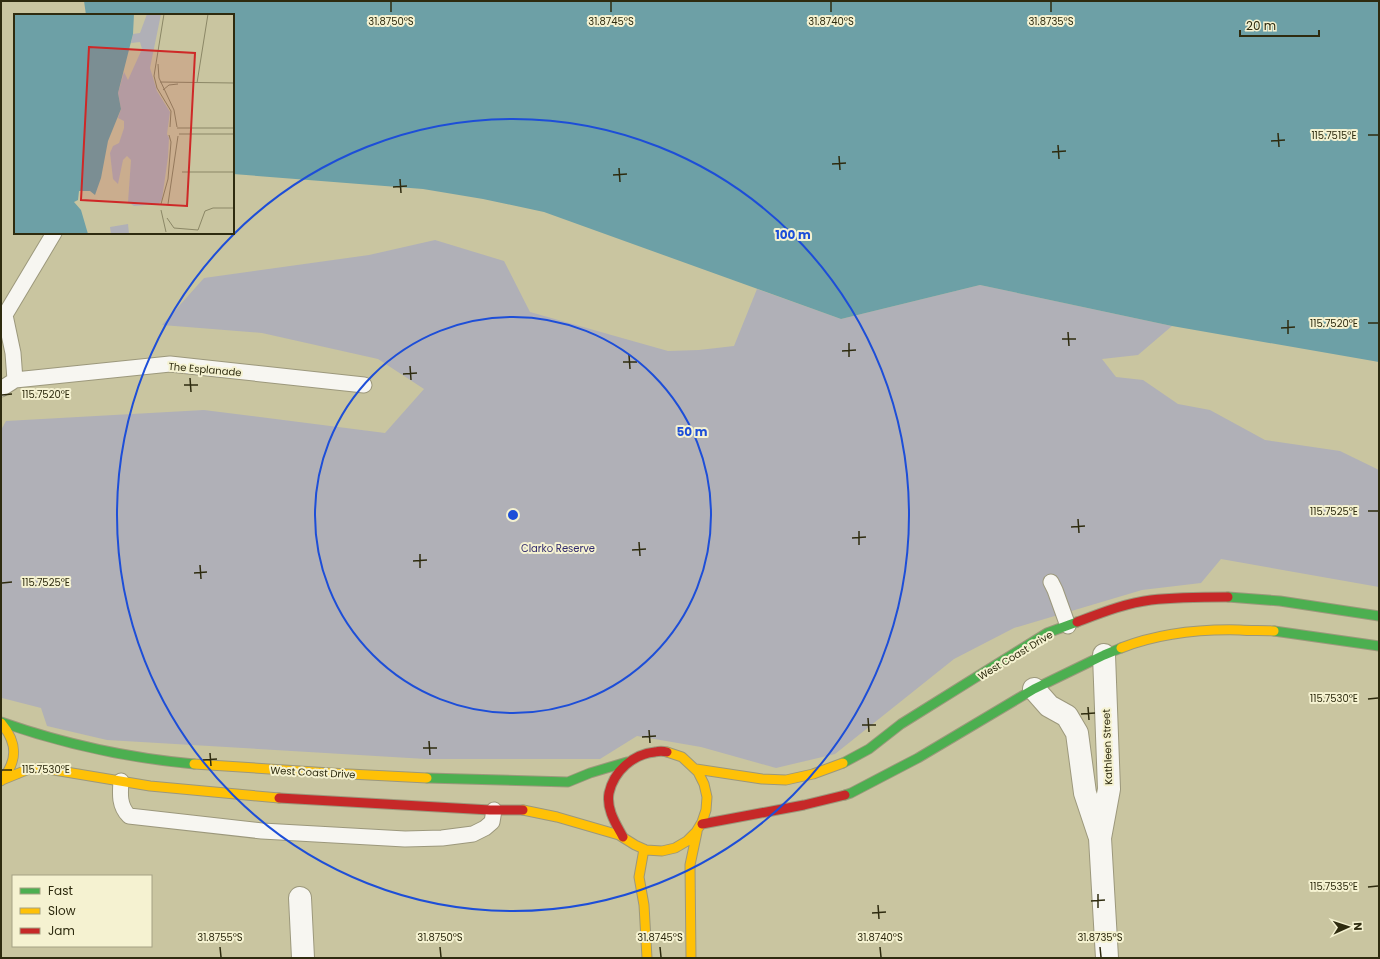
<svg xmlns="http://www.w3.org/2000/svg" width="1380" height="959" viewBox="0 0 1380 959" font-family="Poppins,sans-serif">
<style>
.green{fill:#b0b0b7}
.water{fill:#6da0a6}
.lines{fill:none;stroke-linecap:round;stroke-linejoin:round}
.lane-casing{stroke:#9c987c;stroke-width:17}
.street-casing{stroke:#9c987c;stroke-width:24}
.fast-casing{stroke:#9c987c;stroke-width:11}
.slow-casing{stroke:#9c987c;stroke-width:11}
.jam-casing{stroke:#9c987c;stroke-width:11}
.lane{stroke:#f7f6f1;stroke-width:15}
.street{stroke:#f7f6f1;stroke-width:22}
.fast{stroke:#4caf50;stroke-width:9}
.slow{stroke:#ffc107;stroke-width:9}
.jam{stroke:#c62828;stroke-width:9}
.ticks{fill:none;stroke:#2e2b0f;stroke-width:1.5}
.ring{fill:none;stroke:#1d4ed8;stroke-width:2}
.labels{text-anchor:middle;stroke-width:4;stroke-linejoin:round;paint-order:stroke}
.street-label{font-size:10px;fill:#2e2b0f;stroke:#f5f2d1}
.park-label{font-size:10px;fill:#312b6e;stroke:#f5f2d1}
.inset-road{fill:none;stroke:#8b8766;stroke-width:1}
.view{fill:#ce2827;fill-opacity:0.15;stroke:#ce2827;stroke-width:2}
.inset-edge{fill:none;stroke:#2e2b0f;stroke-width:2}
.ticks-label{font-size:10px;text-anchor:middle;fill:#2e2b0f;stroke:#f5f2d1;stroke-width:4;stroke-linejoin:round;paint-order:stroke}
.centre{fill:#1d4ed8;stroke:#f5f2d1;stroke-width:2}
.ring-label{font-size:12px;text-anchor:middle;font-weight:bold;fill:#1d4ed8;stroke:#f5f2d1;stroke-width:4;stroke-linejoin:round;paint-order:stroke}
</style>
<rect width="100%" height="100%" fill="#c9c5a0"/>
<path class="green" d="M435,240L504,261L530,312L668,351L699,350L734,346L757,289L841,319L980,285L1172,326L1138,355L1102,359L1116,377L1143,380L1178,404L1210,410L1265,440L1340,451L1379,470V587L1221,559L1201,583L1142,590L1014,628L954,659L835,754L776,768L701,747L637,736L600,759H426L107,740L47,726L41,708L2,698L1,430L6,421L204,410L385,433L424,389L378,359L262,333L162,325L204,278L369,255Z"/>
<path class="water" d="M84,1H1379V362L1172,326L980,285L841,319L544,212L483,199L423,189L233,174V15H86Z"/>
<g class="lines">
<g class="lane-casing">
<path id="lane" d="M15,380L13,353L5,315L54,233
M1,389L15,380L170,364L364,385
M1051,582L1055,590L1068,626
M121,781C120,794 119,806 129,816L262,831L405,839L442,838L473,834L485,828L492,822L494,810"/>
</g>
<g class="street-casing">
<path id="street" d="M1104,655L1109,789L1100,838L1107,958
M1034,689L1049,706L1067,716L1077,733L1085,793L1099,835
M300,898L303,958"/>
</g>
<g class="fast-casing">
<path id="fast" d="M1228,597L1280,601L1379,616
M1274,631L1379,646
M1,722C64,744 128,758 194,764
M843,763L869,749L901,724L1047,633L1077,622
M427,778L568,782L590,773L627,762
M845,795L851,793L918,758L1034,689L1104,655L1121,648"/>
</g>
<g class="slow-casing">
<path id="slow" d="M1121,648C1160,633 1199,629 1240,630C1251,631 1263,630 1274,631
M1,723C18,743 18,761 1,781
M194,764L330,773L427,778
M696,769L762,779L786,780L813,774L843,763
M2,780L29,769L42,768L150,786L279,798
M523,810L557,817L619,835L635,845L646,850L662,851L675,848L687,841L696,832L702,822L706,810L707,797L704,784L698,772L682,757L667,752
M644,849L639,877L644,905L647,958
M691,958L690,865L697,832"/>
</g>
<g class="jam-casing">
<path id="jam" d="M1077,622C1101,613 1126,603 1151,600C1177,597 1202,597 1228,597
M279,798L490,810H523
M702,824L804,805L845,795
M623,837C616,824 606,809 609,793C614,771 633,754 655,752C659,751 663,751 667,752"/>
</g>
<use href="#lane" class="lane"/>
<use href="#street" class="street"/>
<use href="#fast" class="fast"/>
<use href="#slow" class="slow"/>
<use href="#jam" class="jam"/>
</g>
<path class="ticks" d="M391,2V12M611,2V12M831,2V12M1051,2V12M1278,133L1279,147M1368,135H1378M1271,141L1285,140M1058,145L1059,159M1052,152L1066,151M839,156L840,170M832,164L846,163M619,168L620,182M613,175L627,174M400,179L401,193M393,187L407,186M1288,320V334M1368,323H1378M1281,328L1295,327M1068,332L1069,346M1062,339H1076M849,343V357M842,351L856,350M629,355L630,369M623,362H637M410,366L411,380M403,374L417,373M190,378L191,392M184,385H198M2,395L12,394M1368,511H1378M1078,519L1079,533M1071,527L1085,526M859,531V545M852,538L866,537M639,542L640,556M632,550L646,549M420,554V568M413,561L427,560M200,565L201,579M194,573L207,572M2,583L12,582M1368,699L1378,698M1088,707L1089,720M1081,714L1095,713M868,718L869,732M862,725H876M649,730L650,743M642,737L656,736M429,741L430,755M423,748H437M210,753L211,766M203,760L217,759M2,770H12M1368,887L1378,886M1098,894V908M1091,901L1105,900M878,905L879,919M872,913L886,912M220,947L221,957M440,947L441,957M660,947L661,957M880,947L881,957M1100,947L1101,957"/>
<g class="ring">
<circle cx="513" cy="515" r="198"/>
<circle cx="513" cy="515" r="396"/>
</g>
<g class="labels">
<g class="street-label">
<text transform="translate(205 369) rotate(5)" y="4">The Esplanade</text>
<text transform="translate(1015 655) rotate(-31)" y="4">West Coast Drive</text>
<text transform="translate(1107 747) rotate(-92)" y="4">Kathleen Street</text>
<text transform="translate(313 772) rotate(3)" y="4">West Coast Drive</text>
</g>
<g class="park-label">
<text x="558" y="552">Clarko Reserve</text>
</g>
</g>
<g transform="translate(14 14)">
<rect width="220" height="220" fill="#c9c5a0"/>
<path d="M133,0H147L136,54L143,77L156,98L153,120L155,124L154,143L148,185L145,190L120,192L114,188L117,146L113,142L109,146L104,170L99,165L96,139L99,132L105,129L110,114V107L104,104L107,95L104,79L110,58L114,66L128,35L126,28L117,29L119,20L126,19ZM114,210L115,220H97L96,213Z" fill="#b0b0b7"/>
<path d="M0,0H120L119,20L104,79L107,95L94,127L87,164L81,181L76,177H65L64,186L60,188L67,196L74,220H0Z" fill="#6da0a6"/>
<path class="inset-road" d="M150,0L140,62L143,74L157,97L156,113M144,50L145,64L160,96L163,113M146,68L220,69M183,69L194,0M149,76L155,71L164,70M163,114H220M165,120H220M168,158H220M147,190L154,165L157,128L155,121M154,190L164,122M147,196L152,218M153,204L160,214L184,216L191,197L199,194H220"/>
<path class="view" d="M75,33L181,39L173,192L67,186Z"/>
<rect width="220" height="220" class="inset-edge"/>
</g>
<g class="ticks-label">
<text x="391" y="25">31.8750°S</text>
<text x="611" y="25">31.8745°S</text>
<text x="831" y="25">31.8740°S</text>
<text x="1051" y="25">31.8735°S</text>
<text x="1334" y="139">115.7515°E</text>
<text x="1334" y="327">115.7520°E</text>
<text x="46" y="398">115.7520°E</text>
<text x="1334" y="515">115.7525°E</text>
<text x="46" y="586">115.7525°E</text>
<text x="1334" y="702">115.7530°E</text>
<text x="46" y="773">115.7530°E</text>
<text x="1334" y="890">115.7535°E</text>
<text x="220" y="941">31.8755°S</text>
<text x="440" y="941">31.8750°S</text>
<text x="660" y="941">31.8745°S</text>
<text x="880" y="941">31.8740°S</text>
<text x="1100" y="941">31.8735°S</text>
</g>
<circle cx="513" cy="515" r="6" class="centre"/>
<g class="ring-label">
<text x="793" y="239">100 m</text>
<text x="692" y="436">50 m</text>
</g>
<rect width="1380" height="959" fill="none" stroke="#2e2b0f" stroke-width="4"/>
<rect x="12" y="875" width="140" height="72" fill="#f5f2d1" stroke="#a5a283"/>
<rect x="20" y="888" width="20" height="6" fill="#4caf50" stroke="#a5a283"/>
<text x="48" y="895" font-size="12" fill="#2e2b0f">Fast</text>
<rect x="20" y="908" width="20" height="6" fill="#ffc107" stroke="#a5a283"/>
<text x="48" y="915" font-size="12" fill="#2e2b0f">Slow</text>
<rect x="20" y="928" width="20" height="6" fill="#c62828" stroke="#a5a283"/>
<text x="48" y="935" font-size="12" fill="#2e2b0f">Jam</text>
<g transform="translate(1348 927) rotate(87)" stroke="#f5f2d1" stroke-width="3" paint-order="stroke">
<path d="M0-3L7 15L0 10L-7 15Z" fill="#2e2b0f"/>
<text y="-6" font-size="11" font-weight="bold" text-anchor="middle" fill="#2e2b0f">N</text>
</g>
<path d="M1240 30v6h79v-6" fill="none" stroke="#2e2b0f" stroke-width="2"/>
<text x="1246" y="30" font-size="12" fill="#2e2b0f" stroke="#f5f2d1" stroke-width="3" paint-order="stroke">20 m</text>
</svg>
